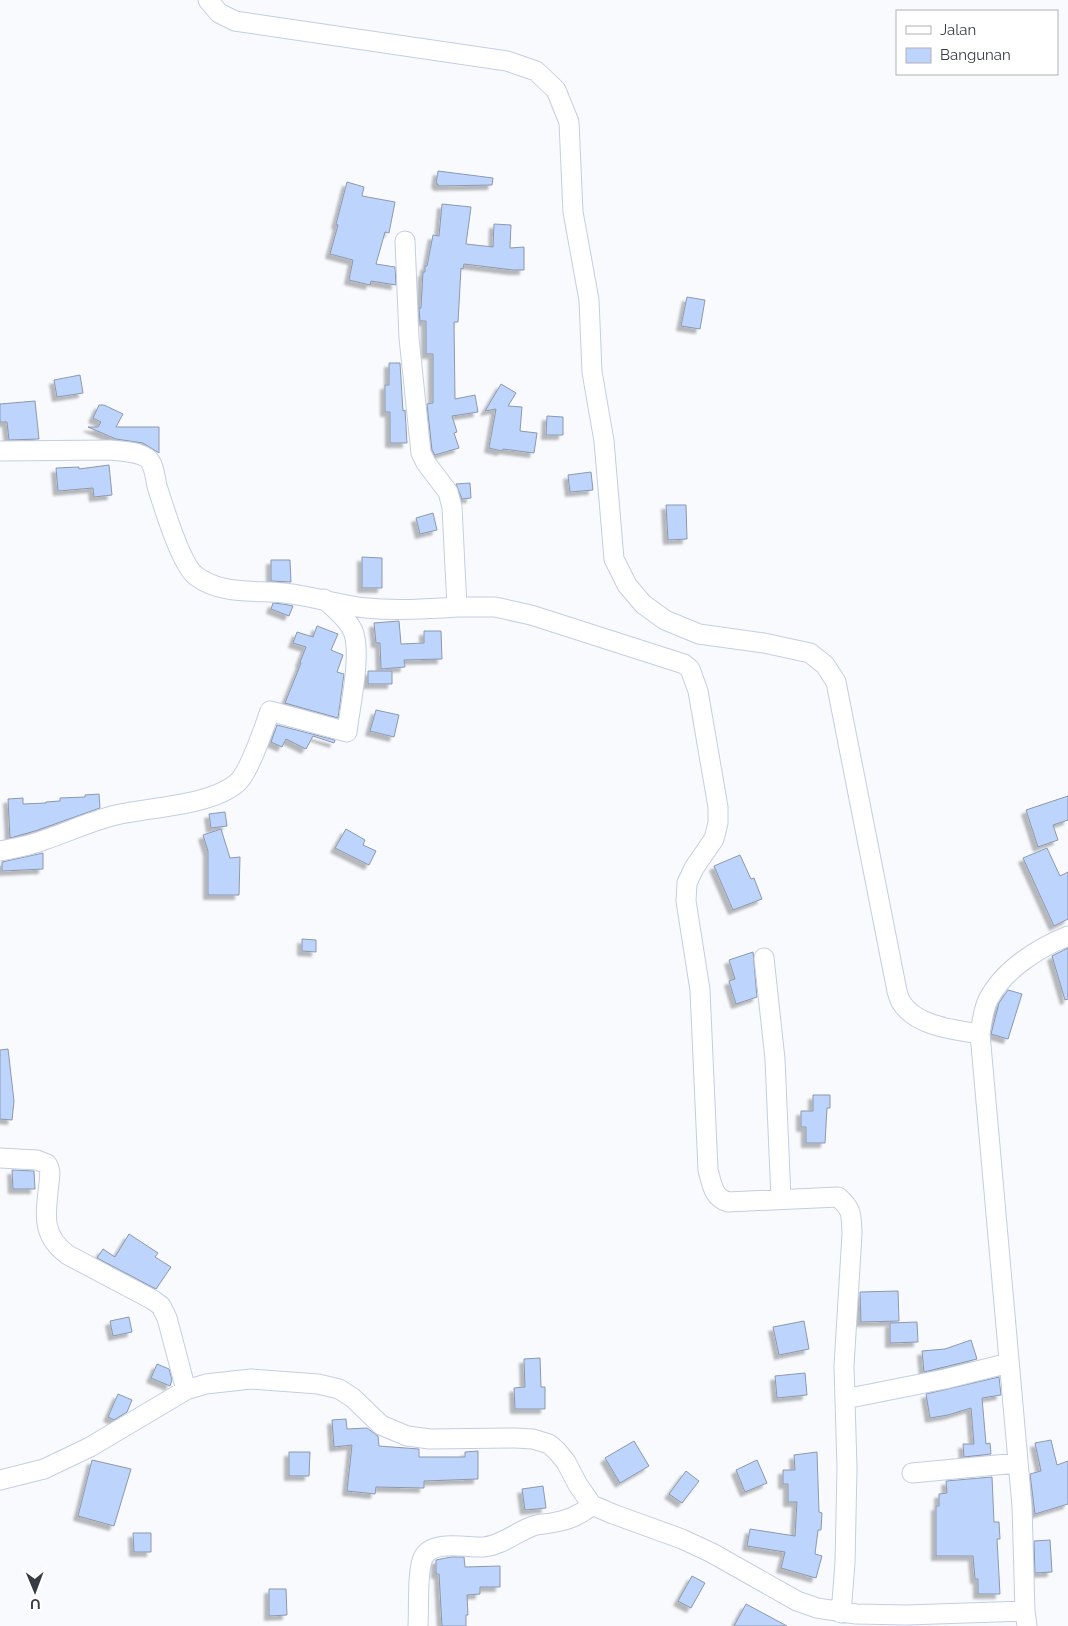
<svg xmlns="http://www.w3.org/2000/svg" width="1068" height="1626" viewBox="0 0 1068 1626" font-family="Raleway,sans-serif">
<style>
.building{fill:#bdd4fd;stroke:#8d98ab;filter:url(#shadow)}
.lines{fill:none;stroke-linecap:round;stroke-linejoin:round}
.minor-casing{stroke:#c3cee3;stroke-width:21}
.minor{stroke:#fff;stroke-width:19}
</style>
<defs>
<filter id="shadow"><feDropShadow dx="-4.5" dy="4.5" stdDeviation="1" flood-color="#0004"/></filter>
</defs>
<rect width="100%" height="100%" fill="#f8fafe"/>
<path class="building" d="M438,171L493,178L492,185L438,186V184H436Z
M347,182L364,187L362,196L395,202L389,233L385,232L376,264L395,267L396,285L371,281L370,285L349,280L353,260L330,254L338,225L336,224Z
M442,204L471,207L466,244L493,247L494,224L511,225L510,248L524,247V270H513L464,264L463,269L461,268L458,322H454L455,399L475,395L478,412L452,416L457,432L454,433L459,448L435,455L432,450L427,404L433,403V354H426V321H420L419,308H421L423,272H425V266H427L433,235L439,236Z
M687,297L705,300L700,329L681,326Z
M389,363H400L403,411L405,410L407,443H390V412H385V385H389Z
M80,375L83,393L57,397L54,380Z
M501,384L516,393L508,406L522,407L520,431L537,433L534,453L503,449L502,451L489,448L496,409L485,411Z
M35,401L39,439L9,440L7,422H0V404Z
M99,405H104L123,414L116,427H159V453L143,443L116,439L88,427H98L101,422L93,418Z
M547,416L563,417V435H546Z
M109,465L112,495L94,497L93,488L58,491L56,468L79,467V469Z
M591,472L593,490L570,492L568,475Z
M470,483L471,498L462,499L456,484Z
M666,505H686L687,539L668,540Z
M433,513L437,530L420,534L416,518Z
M362,557L382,558V588H362Z
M271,560H290L291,582L271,581Z
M273,603L283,604L293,606L289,616L271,609Z
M399,621L401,644L424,643V631H441L442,659L404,660L405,667L381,669L380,643H376L374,623Z
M317,626L338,634L331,650L343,655L337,672L344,674L338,718L285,703L301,663L300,662L306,647L293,643L297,632L313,637Z
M368,671H392V684H368Z
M376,710L399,715L394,737L370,731Z
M277,725L335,740L334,743L313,736L306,749L286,739L282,747L271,742Z
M99,794L100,808L35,831L10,838L8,799L23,798V804L46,803V802L60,801V798L85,797V795Z
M1068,796V820L1053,825L1058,840L1038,847L1026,810Z
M225,812L227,826L211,828L209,814Z
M221,829L230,858L240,857L239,895H208V851L203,835Z
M346,829L365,840L363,845L376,851L369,865L335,848Z
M1047,848L1060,876L1068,872V919L1054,926L1023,858Z
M43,853V869L2,871V862Z
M740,855L751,879L754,878L762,899L733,910L714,866Z
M302,939L316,940V952L302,951Z
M1068,948V999L1065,1000L1052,956Z
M753,952L757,997L736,1004L729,981L735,979L729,960Z
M1008,990L1022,994L1008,1039L991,1034L999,1003Z
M8,1049L14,1101L12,1120L0,1119V1050Z
M813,1095H830V1108H827L825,1143H806V1127H801V1111H813Z
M12,1170L34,1171L35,1189H13Z
M129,1234L158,1253L155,1257L171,1267L156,1289L97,1258L103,1249L115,1257Z
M898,1291L899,1321L861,1322L860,1292Z
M129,1317L132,1332L113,1336L110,1321Z
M804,1321L809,1349L779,1355L773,1327Z
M917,1322L918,1342L890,1343V1323Z
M971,1340L977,1359L924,1372L922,1351L945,1349Z
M540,1358L541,1387H545V1409H515L514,1388L525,1387L524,1359Z
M157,1364L169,1369L172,1380L170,1386L151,1378Z
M805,1373L807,1395L777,1398L775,1376Z
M999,1377L1001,1395L982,1398L986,1444L990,1443L991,1454L964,1457L963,1444H974L971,1408L948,1415L930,1418L926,1394Z
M118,1394L132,1400L127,1412L114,1420L108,1417Z
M346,1419L347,1429L367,1428L378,1436L379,1446L419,1449V1457H465V1452L478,1451V1479L424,1481V1488L376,1487L375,1494L347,1491L352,1445L334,1447L332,1420Z
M1051,1440L1057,1465L1068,1461V1504L1035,1514L1030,1474L1041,1471L1035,1443Z
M634,1441L649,1466L620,1483L605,1458Z
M289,1452H310L309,1476H289Z
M817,1452L819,1512L822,1513L821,1530H818L815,1554L822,1556L816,1578L781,1568L785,1552L747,1546L750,1529L795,1536L797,1502H788V1484H783V1470H795L794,1455Z
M92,1460L131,1469L114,1526L78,1516Z
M757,1460L767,1483L745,1492L736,1470Z
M686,1471L699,1481L682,1503L669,1494Z
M992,1477L994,1522H999L1000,1539H997L1000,1594H978V1579H975L973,1556H936V1506H939V1494L947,1493L946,1481Z
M543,1486L546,1508L525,1510L522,1489Z
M133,1533H151V1552H134Z
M1050,1540L1052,1572L1035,1573L1034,1541Z
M451,1557H464L465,1567L500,1566V1587H480V1594L467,1595L468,1615H466V1626H442L439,1574H436V1560Z
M692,1576L705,1583L691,1608L678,1601Z
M269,1589H286L287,1615L269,1616Z
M746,1604L787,1626H734Z"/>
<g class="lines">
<g class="minor-casing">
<path id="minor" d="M208,0L219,13L235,21L507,61L536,71L556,90L569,122L573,212L589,300L592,372L604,441L614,559L627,585L643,604L665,620L699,634L764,643L810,653L825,665L836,682L897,991C898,994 899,999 901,1002C915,1026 955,1030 980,1034
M405,241L409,338L421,453L426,463L448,492L452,507L457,607H495L531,615L684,664L690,669L698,691L718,807V823L714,839L694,868L687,883L686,901L700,990L708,1170C712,1184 713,1198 728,1202L838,1197C853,1210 851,1215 852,1234L844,1366L847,1468L845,1563L841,1613
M0,451L110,450C121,451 137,451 147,458C154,463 155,477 157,486C163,505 181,565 196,576C221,595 255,590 284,593C312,596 339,605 366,608C397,611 427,609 457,607
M0,851C15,848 30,846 44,840C68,832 91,821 116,815C150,807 210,806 237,783C249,773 264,728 270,711L347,732C350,707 362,653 353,631C347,618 334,608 324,599
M764,958L775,1059L781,1199
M0,1158L37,1160L47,1164C51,1170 50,1176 49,1183C46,1213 40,1235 68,1255L153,1300L161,1306L167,1318L186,1390
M845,1399L945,1379L1009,1363
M912,1473L1018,1463
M0,1480L44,1469L90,1447L186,1390L206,1384L251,1379L318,1384L339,1389L353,1398L381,1425L407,1436L430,1439L515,1438L533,1439L549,1444L557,1451L566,1462L578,1485L592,1505L613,1514L682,1539L712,1553L797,1601L817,1608L856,1614L907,1615L1025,1611
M418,1626C419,1610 417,1571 423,1558C432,1539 467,1548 484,1547C503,1545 516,1532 533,1526C539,1524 545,1524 551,1523C568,1520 579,1516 592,1505
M1027,1626L1025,1611L1022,1506L980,1034C982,1022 983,1010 988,1000C1003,970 1038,948 1068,936"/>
</g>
<use href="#minor" class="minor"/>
</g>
<rect x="896" y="10" width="162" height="65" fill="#ffffff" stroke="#afb1b4"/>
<rect x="906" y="26" width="25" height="8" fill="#ffffff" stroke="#afb1b4"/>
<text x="940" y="35" font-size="15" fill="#373c44">Jalan</text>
<rect x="906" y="48" width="25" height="15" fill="#bdd4fd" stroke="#afb1b4"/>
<text x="940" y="60" font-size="15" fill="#373c44">Bangunan</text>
<g transform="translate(35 1591) rotate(179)" stroke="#ffffff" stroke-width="4" paint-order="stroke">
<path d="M0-4L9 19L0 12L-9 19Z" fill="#373c44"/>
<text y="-8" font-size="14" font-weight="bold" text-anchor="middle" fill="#373c44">U</text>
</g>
</svg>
